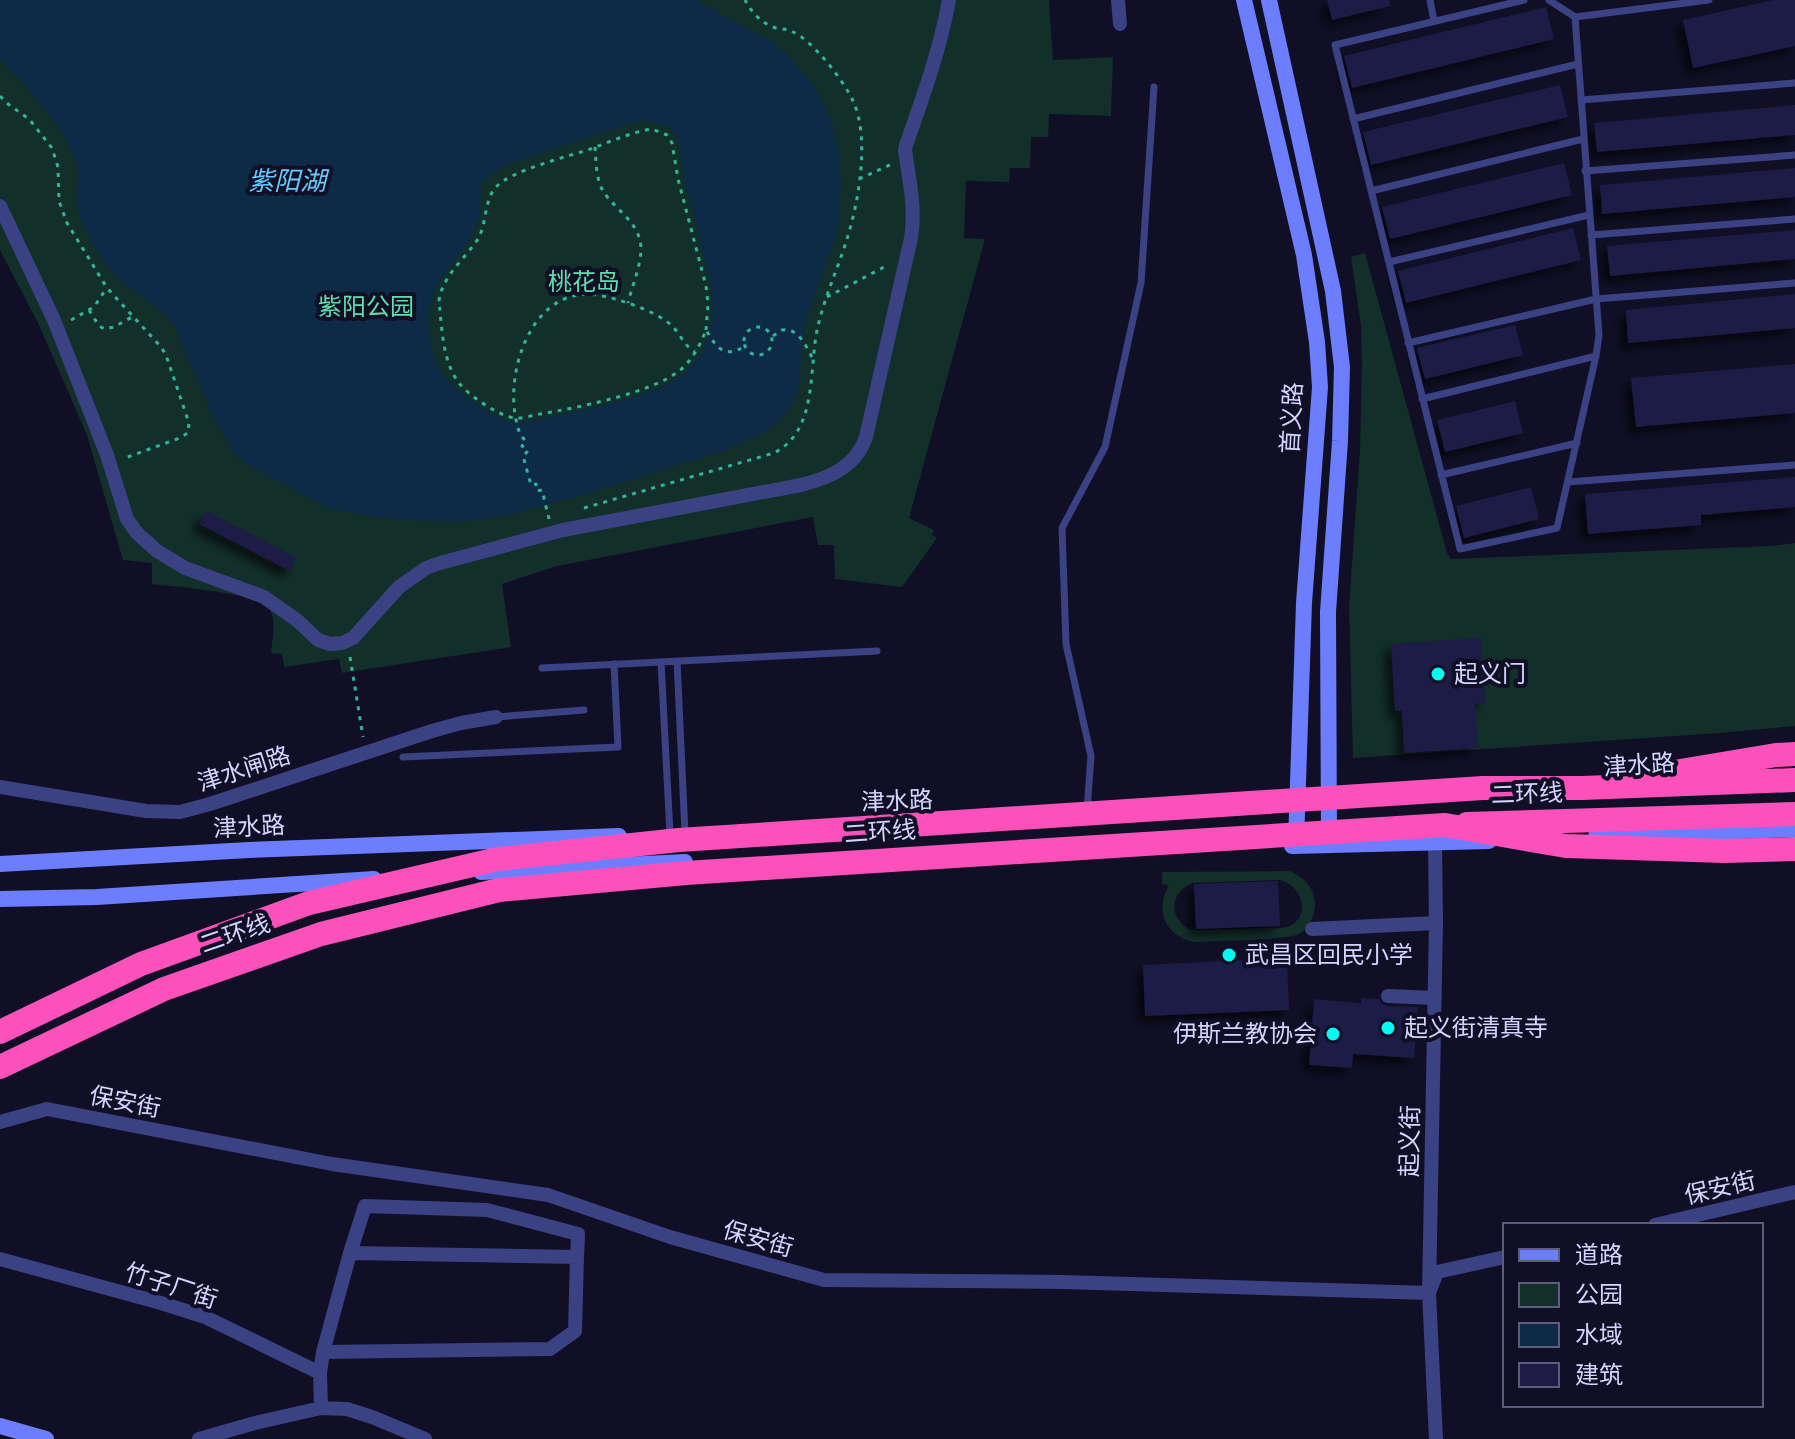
<svg xmlns="http://www.w3.org/2000/svg" width="1795" height="1439" viewBox="0 0 1795 1439" font-family="Commissioner,'Noto Sans SC',sans-serif">
<style>
.green{fill:#122f2a;fill-rule:evenodd}
.water{fill:#0d2a46;fill-rule:evenodd}
.building{fill:#1e1b46;filter:url(#shadow)}
.lines{fill:none;stroke-linecap:round;stroke-linejoin:round}
.path{stroke:#31b59b;stroke-width:3;stroke-dasharray:4 6;stroke-linecap:butt}
.lane{stroke:#3b4283;stroke-width:7}
.street{stroke:#3b4283;stroke-width:14}
.secondary{stroke:#6c7dfd;stroke-width:16}
.highway{stroke:#fc51bb;stroke-width:24}
.highway-bridge{stroke:#fc51bb;stroke-width:24}
.poi-dot{fill:#04faf1;stroke:#100f25;stroke-width:3}
.labels{text-anchor:middle;stroke-width:8;stroke-linejoin:round;paint-order:stroke}
.park-label{font-size:24px;fill:#60dead;stroke:#100f25}
.street-label{font-size:24px;fill:#d4d5fe;stroke:#100f25}
.poi-label{font-size:24px;fill:#d4d5fe;stroke:#100f25;text-anchor:start}
.water-label{font-size:26px;font-style:italic;fill:#64cbfd;stroke:#100f25}
</style>
<defs>
<filter id="shadow"><feDropShadow dx="-7" dy="7" stdDeviation="4" flood-color="#0009"/></filter>
</defs>
<rect width="100%" height="100%" fill="#100f25"/>
<path class="green" d="M0,0H1049L1053,60L1113,57L1111,116L1049,114L1048,137H1031L1030,168H1010L1009,182L966,181L964,238L985,239L909,518L934,530L932,535L937,538L902,587L835,579L834,545H818L813,517L557,566L502,584L511,647L342,673L339,659L284,667L282,654L271,653C272,641 277,620 269,609C256,592 175,587 152,584V563L123,560L87,435L39,325L0,250Z
M1365,253L1447,553L1451,559L1771,546L1795,543V726L1719,733L1353,758L1349,607L1360,450L1362,361L1361,326L1351,257Z
M1289,871C1303,876 1314,887 1315,903C1315,915 1310,928 1299,934C1288,940 1212,941 1194,942C1165,935 1154,911 1169,885L1162,884V872ZM1280,880C1303,886 1312,918 1287,927C1280,929 1269,928 1261,928C1238,929 1214,930 1191,930C1168,918 1169,894 1192,883Z"/>
<path class="water" d="M0,0H696L725,17L770,40L784,52L811,82L823,101L833,127L838,147L841,183L838,229L804,326L798,389L788,411L777,423L763,433L726,450L586,494L496,518L455,522L391,519L335,510L312,500L246,464L235,455L213,417L172,321C154,302 129,291 111,271C103,262 96,250 91,240C84,229 77,213 77,200C77,190 80,180 78,169C73,138 24,82 0,61ZM642,121C690,125 676,151 686,187C691,206 696,226 701,245C709,278 718,307 707,340C702,354 690,370 678,378C652,396 595,407 563,414C548,417 530,423 515,422C504,421 491,414 482,408C453,388 435,374 430,338C421,282 458,267 477,224C483,210 479,197 482,183L502,168L520,160L631,123Z"/>
<path class="building" d="M1327,0H1389L1390,6L1332,20Z
M1773,0H1795V46L1693,68L1683,20Z
M1546,7L1554,39L1352,88L1344,56Z
M1560,85L1568,117L1371,165L1363,132Z
M1795,105V135L1597,152L1594,123Z
M1564,163L1572,195L1390,239L1382,207Z
M1795,168V197L1602,214L1600,185Z
M1573,228L1581,260L1406,303L1398,271Z
M1795,230V259L1610,276L1607,246Z
M1795,294V328L1628,343L1626,310Z
M1515,325L1523,355L1425,379L1417,348Z
M1795,364V413L1636,427L1631,378Z
M1515,401L1523,433L1445,452L1437,420Z
M1795,477V507L1701,515V525L1588,534L1585,494Z
M1531,487L1539,519L1464,538L1456,506Z
M206,511L297,558L290,571L199,524Z
M1481,638L1485,703L1475,704L1478,748L1404,753L1402,711H1395L1391,644Z
M1278,881L1280,926L1196,929L1194,884Z
M1287,958L1289,1010L1145,1016L1143,965Z
M1361,998L1379,999L1382,1004L1388,1006L1418,1007L1414,1058L1353,1054L1352,1068L1309,1065L1314,999L1361,1003Z"/>
<g class="lines">
<path class="path" d="M0,96L8,104L29,119L52,148L58,167L59,201L67,223L107,288L161,347L166,355L189,423L188,433L177,439L125,458
M595,147C596,161 596,179 603,191C615,210 640,222 641,248C641,266 632,286 628,303
M859,179L892,164
M827,297L888,265
M89,310L99,326L105,329L114,327L132,317
M71,320L94,307L106,289
M744 341a14 14 0 1 1 28 0a14 14 0 1 1-28 0Z
M706,330L708,304L706,286L678,179L672,143L667,135L652,129C632,132 612,141 593,148C571,156 511,170 496,187C484,200 487,223 478,239C465,259 442,276 439,301C442,327 442,361 459,383C468,395 500,417 515,418C523,419 532,415 540,414C576,408 651,393 679,371C692,361 700,345 706,330C717,348 724,359 745,346
M773,336L782,330C799,328 805,345 812,357
M584,508L774,453C819,430 808,368 818,326C825,296 838,268 847,239C859,201 870,137 853,101C844,81 813,41 793,32C788,29 782,29 776,28C761,23 752,13 745,0
M549,519L542,490L537,491L536,484L531,485L523,456L528,451L522,446L526,441C518,434 517,425 515,414C507,364 535,286 597,295C617,298 656,311 671,325C680,333 684,346 695,352
M350,657L363,737"/>
<path class="lane" d="M1430,0L1434,21
M1524,0L1335,45L1460,549L1557,528L1596,356L1599,335L1575,17
M1549,0L1575,17L1709,0
M1581,100L1795,83
M1353,119L1578,64
M1585,171L1795,155
M1371,191L1583,139
M1591,235L1795,219
M1389,262L1589,215
M1408,343L1596,299L1795,283
M1422,399L1596,356
M1441,475L1577,443
M1568,482L1795,465
M677,661L685,833
M661,662L670,834
M542,668L877,651
M496,717L584,710
M403,757L618,747L614,664
M1087,811L1091,756L1066,644L1062,528L1105,447L1141,283L1154,87"/>
<path class="street" d="M1118,0L1120,24
M0,206L54,320L107,455L127,519L137,533L157,551L185,568L264,597L298,621L318,640L330,644L342,643L353,638L399,587L426,568L440,563L563,530L801,485C829,478 856,467 866,437L911,238C916,208 909,180 905,150L906,145C923,97 940,50 949,0
M0,787L146,811L180,812L210,804L432,731L461,723L496,717
M1435,843L1436,923L1429,1293L1436,1439
M1312,929L1436,923
M1388,996L1435,998
M0,1122L47,1109L332,1164L548,1195L670,1237L824,1280L1064,1282L1429,1293L1437,1272L1505,1257
M1655,1225L1795,1192
M350,1253L365,1206L487,1210L578,1234L577,1257
M0,1259L161,1303L205,1317L320,1373
M321,1408L320,1373L323,1352L550,1349L575,1331L577,1257L350,1253L323,1352
M199,1439L255,1423L321,1408L347,1409L372,1417L425,1439"/>
<path class="secondary" d="M1244,0L1304,255L1317,342L1320,387L1304,603L1296,842
M1269,0L1333,291L1342,367L1340,441L1328,612L1329,839
M1596,836L1795,829
M1292,846L1489,841
M0,864L249,850L619,836
M481,872L685,862
M0,899L97,897L374,879
M0,1426L46,1439"/>
<path class="highway" d="M1639,778L1776,755L1795,754
M1467,824L1795,814"/>
<path class="highway-bridge" d="M0,1032L141,964L309,903L498,859L679,840L1483,788H1582L1795,780
M0,1067L164,989L321,934L499,890L686,873L1445,825L1566,846L1725,851L1795,849"/>
</g>
<g class="poi-dot">
<circle cx="1438" cy="674" r="8"/>
<circle cx="1229" cy="955" r="8"/>
<circle cx="1388" cy="1028" r="8"/>
<circle cx="1333" cy="1034" r="8"/>
</g>
<g class="labels">
<g class="park-label">
<text x="584" y="290">桃花岛</text>
<text x="366" y="315">紫阳公园</text>
</g>
<g class="street-label">
<text transform="translate(1292 418) rotate(-87)" y="8">首义路</text>
<text transform="translate(1639 765) rotate(-4)" y="8">津水路</text>
<text transform="translate(244 769) rotate(-18)" y="8">津水闸路</text>
<text transform="translate(1527 794) rotate(-2)" y="8">二环线</text>
<text transform="translate(897 801) rotate(-2)" y="8">津水路</text>
<text transform="translate(249 827) rotate(-3)" y="8">津水路</text>
<text transform="translate(880 832) rotate(-4)" y="8">二环线</text>
<text transform="translate(235 934) rotate(-19)" y="8">二环线</text>
<text transform="translate(125 1102) rotate(11)" y="8">保安街</text>
<text transform="translate(1410 1141) rotate(-89)" y="8">起义街</text>
<text transform="translate(1720 1188) rotate(-13)" y="8">保安街</text>
<text transform="translate(758 1239) rotate(16)" y="8">保安街</text>
<text transform="translate(171 1286) rotate(18)" y="8">竹子厂街</text>
</g>
<g class="poi-label">
<text x="1454" y="682">起义门</text>
<text x="1245" y="963">武昌区回民小学</text>
<text x="1404" y="1036">起义街清真寺</text>
<text x="1317" y="1042" text-anchor="end">伊斯兰教协会</text>
</g>
<g class="water-label">
<text x="287" y="190">紫阳湖</text>
</g>
</g>
<rect x="1503" y="1223" width="260" height="184" fill="#100f25" stroke="#5e5e7c" stroke-width="2"/>
<rect x="1519" y="1249" width="40" height="12" fill="#6c7dfd" stroke="#5e5e7c" stroke-width="2"/>
<text x="1575" y="1263" font-size="24" fill="#d4d5fe">道路</text>
<rect x="1519" y="1283" width="40" height="24" fill="#122f2a" stroke="#5e5e7c" stroke-width="2"/>
<text x="1575" y="1303" font-size="24" fill="#d4d5fe">公园</text>
<rect x="1519" y="1323" width="40" height="24" fill="#0d2a46" stroke="#5e5e7c" stroke-width="2"/>
<text x="1575" y="1343" font-size="24" fill="#d4d5fe">水域</text>
<rect x="1519" y="1363" width="40" height="24" fill="#1e1b46" stroke="#5e5e7c" stroke-width="2"/>
<text x="1575" y="1383" font-size="24" fill="#d4d5fe">建筑</text>
</svg>
